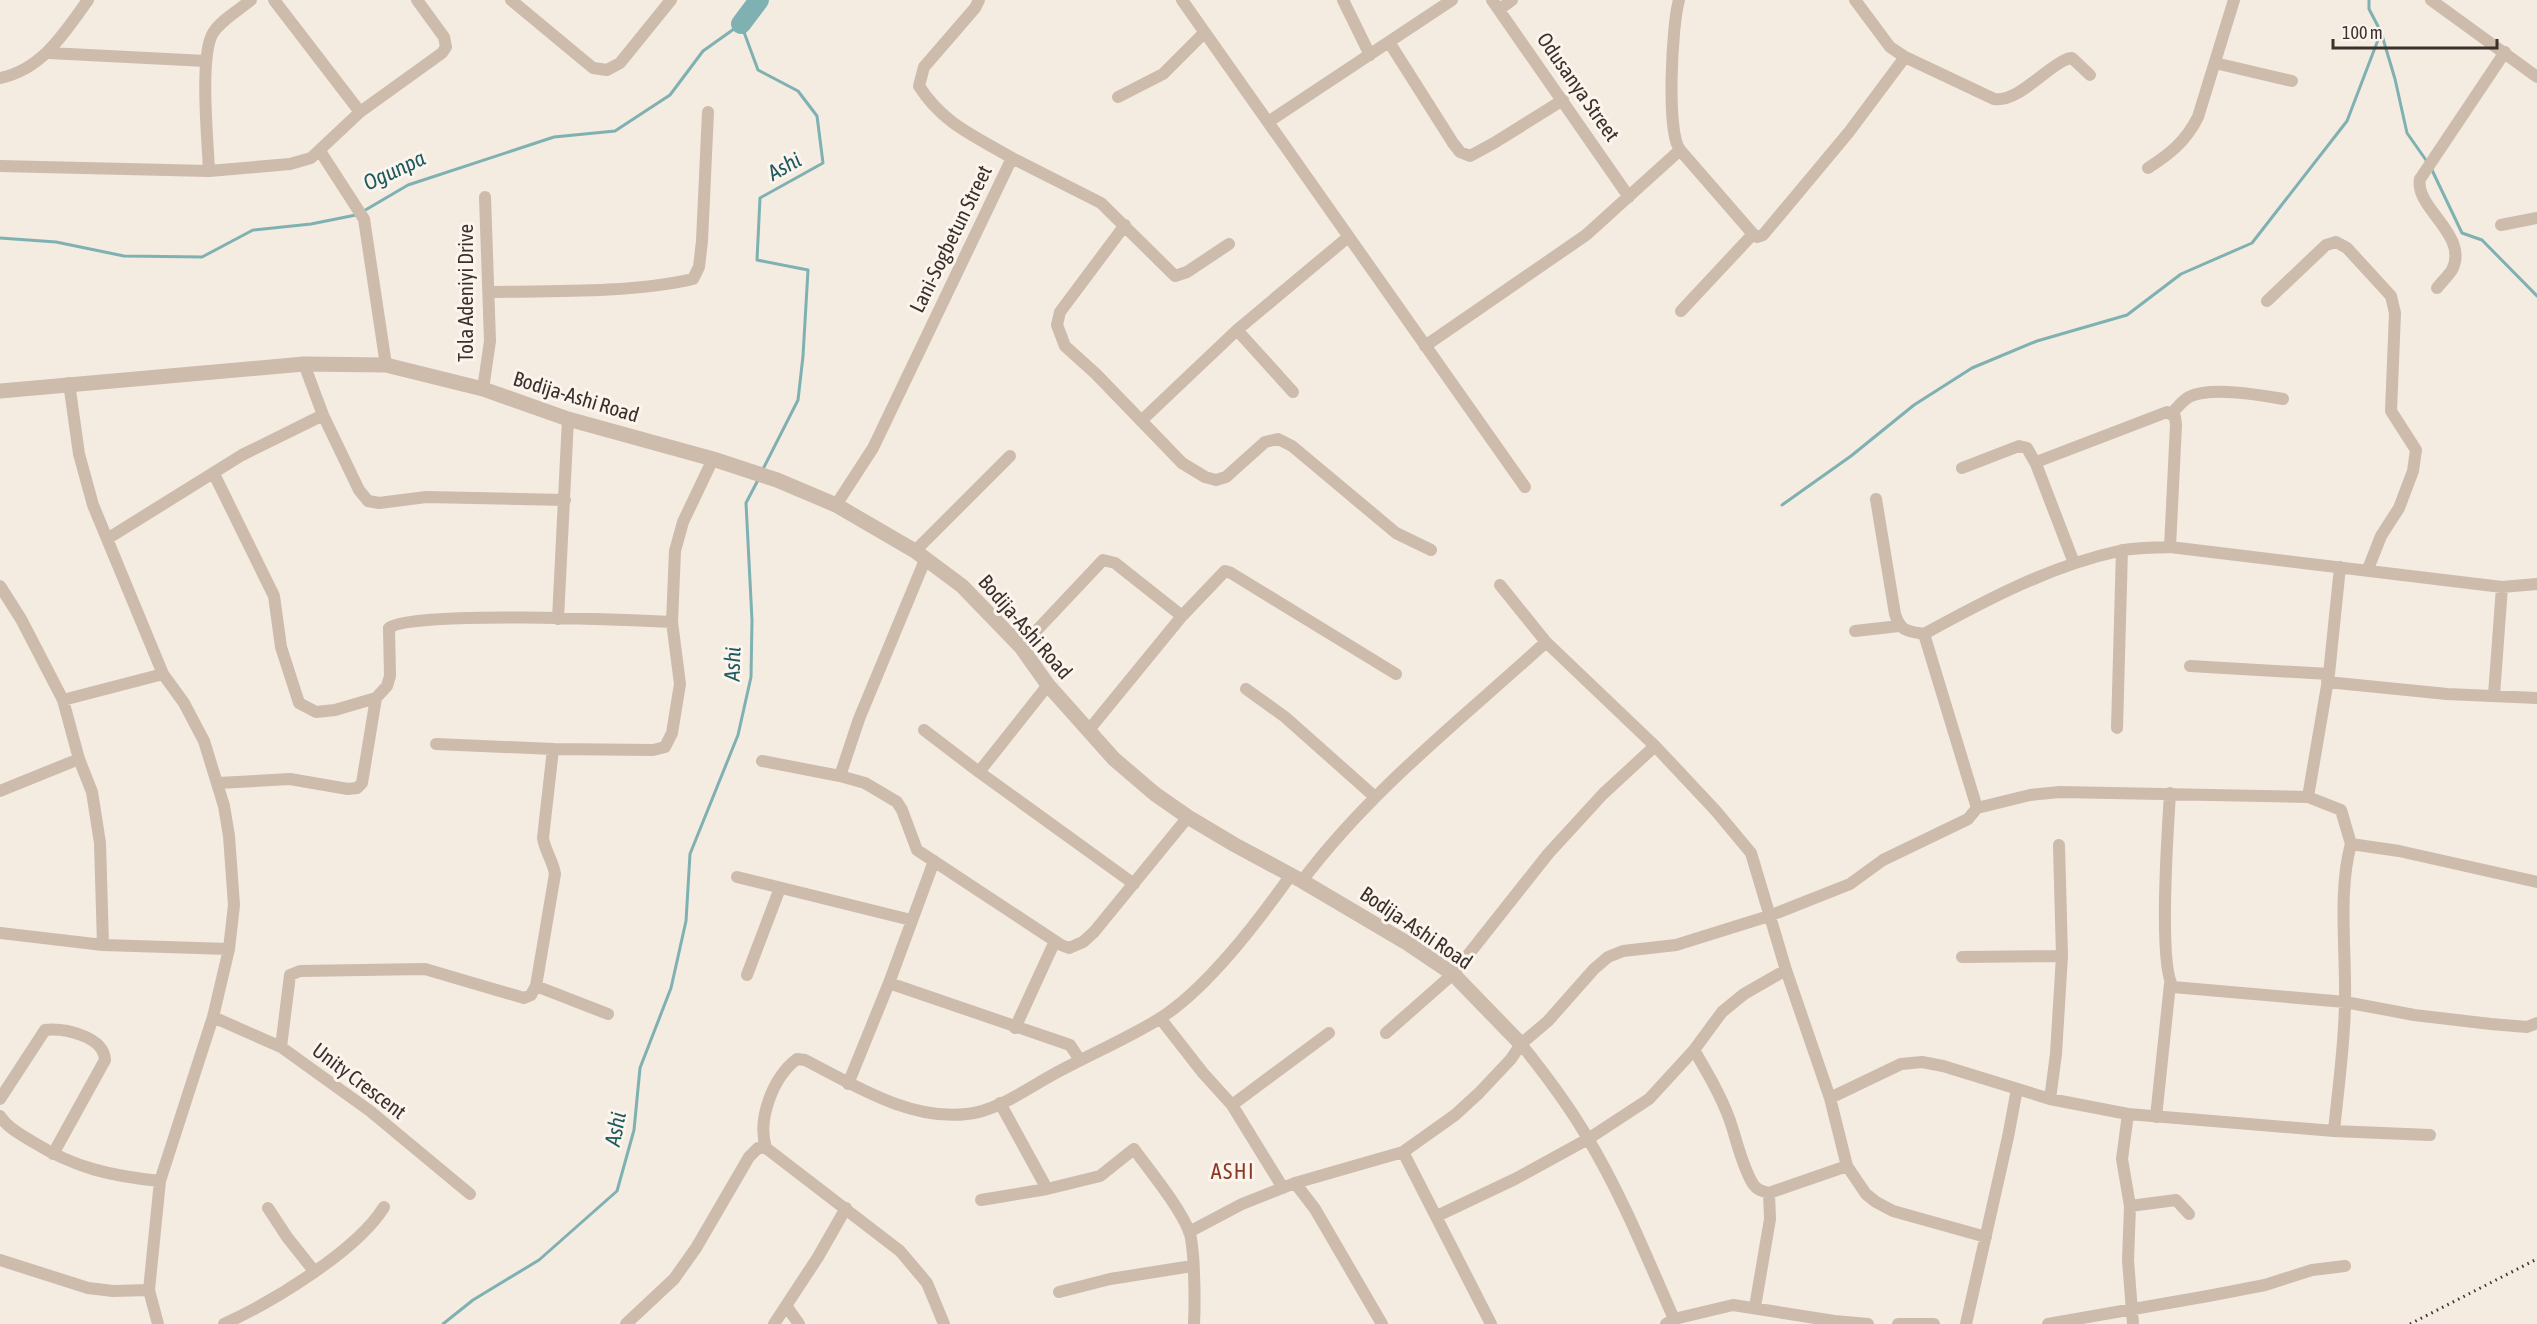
<svg xmlns="http://www.w3.org/2000/svg" width="2537" height="1324" viewBox="0 0 2537 1324" font-family="'Asap Condensed',sans-serif">
<style>
.lines{fill:none;stroke-linecap:round;stroke-linejoin:round}
.stream{stroke:#7fb0b2;stroke-width:3}
.river{stroke:#7fb0b2;stroke-width:20}
.minor{stroke:#cdbbac;stroke-width:12}
.tertiary{stroke:#cdbbac;stroke-width:15}
.rail{stroke:#3b302b;stroke-width:3;stroke-dasharray:1.5 4.5;stroke-linecap:butt}
.labels{text-anchor:middle;stroke-width:6;stroke-linejoin:round;paint-order:stroke}
.street-label{font-size:21px;fill:#3b302b;stroke:#fbf5ee}
.water-label{font-size:22px;font-style:italic;fill:#1f5a5e;stroke:#fbf5ee}
.neighbourhood-label{font-size:22px;letter-spacing:1.5px;fill:#8c3b22;stroke:#fbf5ee}
</style>
<rect width="100%" height="100%" fill="#f4ebe1"/>
<g class="lines">
<path class="stream" d="M2369,0V9L2381,32L2395,79L2407,133L2428,163
M2431,168L2462,233L2482,240L2537,296
M362,212L408,185L554,137L615,131L670,95L703,51L741,24L758,70L798,91L817,116L823,163L760,198L757,260L808,270L803,356L798,400L762,471
M0,238L56,242L124,256L202,257L253,230L311,224L356,215
M1782,505L1851,456L1914,405L1972,368L2037,341L2127,315L2181,274L2252,243L2347,121L2381,32
M443,1324L473,1300L539,1260L617,1191L634,1130L640,1068L671,988L686,921L690,854L738,735L751,677L752,620L746,503L758,480"/>
<path class="river" d="M741,24L759,0"/>
<path class="minor" d="M274,0L360,112
M511,0L593,68L607,70L620,63L671,0
M1182,0L1525,487
M1343,0L1370,55
M1492,0L1629,197
M1855,0L1890,47L1905,57L1994,99C2019,102 2045,68 2067,59L2072,58L2090,75
M2431,0L2537,77
M1500,9L1512,0
M1389,42L1453,143L1460,152L1470,156L1494,143L1563,100
M49,53L206,61
M2215,63L2292,81
M0,78C42,70 65,32 88,0
M1118,97L1163,74L1203,34
M1268,122L1452,0
M1680,150L1753,234L1757,237L1763,235L1849,132L1905,57
M320,151L364,219L386,365
M1012,158L1101,203L1175,276L1187,272L1229,244
M0,166L209,171L290,164L311,158L360,112L442,53L446,47L444,37L417,0
M2148,168C2170,154 2186,141 2198,117L2234,0
M209,171C208,142 199,56 213,33C221,20 239,10 251,0
M1125,225L1060,312L1057,325L1065,346L1096,374L1182,463L1205,477L1216,480L1226,477L1265,442L1278,439L1292,446L1396,533L1431,550
M2501,225L2537,218
M2437,288C2441,283 2448,276 2452,270C2470,235 2414,208 2420,179L2505,52
M489,292C553,291 631,293 693,279L699,267L702,241L708,112
M2267,301L2326,245L2336,242L2347,248L2391,296L2395,313L2391,411L2416,450L2413,471L2399,508L2381,536L2368,569
M1681,311L1753,234
M1237,330L1293,392
M1425,346L1586,235L1680,150C1666,132 1672,24 1679,0
M304,364L323,415L359,490L368,501L379,503L426,497L565,500
M69,383L79,454L93,505L163,674L184,703L204,741L224,806L229,836L234,905L229,949L213,1017L160,1181L149,1290L158,1324
M483,389L490,341L485,197
M2172,413C2177,408 2182,401 2189,397C2210,386 2261,395 2283,399
M1141,421L1237,330L1347,238
M1962,468L2019,446L2027,448L2036,464
M214,474L274,596L281,647L299,703L316,712L335,710L376,698L387,686L390,676L389,628C410,610 632,620 672,622
M1876,499L1895,614C1900,631 1907,631 1924,634L1977,808
M836,505L873,448L1012,158C975,136 943,124 919,86L924,67L975,8L979,0
M107,539L242,455L323,415
M915,551L1010,456
M925,560L859,719L840,776L865,783L897,802L902,810L917,850L1061,945L1069,948L1083,942L1094,932L1188,817
M2074,563L2036,464L2039,461L2167,412L2175,417L2176,425L2170,547
M1500,585L1546,642L1655,746L1716,811L1751,853L1786,970L1830,1098L1847,1166L1866,1194L1876,1202L1893,1211L1986,1237
M0,586L21,619L63,700L79,759L92,792L100,843L103,945
M558,619L568,419
M1855,631L1899,626
M1924,634C1986,600 2050,566 2119,551C2136,547 2154,548 2170,547L2502,587L2537,584
M1021,647L1103,560L1115,563L1182,616
M2190,666L2329,674
M2327,682L2447,694L2537,698
M1246,689L1285,717L1375,797
M2494,695L2502,587
M63,700L163,674
M2117,728L2122,550
M924,730L979,772L1134,884
M1088,731L1182,616L1225,571L1231,573L1396,674
M436,744L553,749L653,750L665,747L672,733L680,684L672,622L675,551L683,522L713,459
M762,761L840,776
M979,772L1048,685
M218,783L290,779L348,789L357,788L362,783L376,698
M0,791L79,759
M2170,793C2168,827 2158,964 2173,987L2345,1002L2414,1015L2491,1024L2527,1027L2537,1023
M2308,797L2329,674L2340,567
M737,877L911,920
M1302,881C1371,789 1462,719 1546,642
M0,933L103,945L229,949
M1962,957L2062,956
M747,975L780,888
M889,983L1070,1045L1080,1060
M536,986L555,874C553,861 545,851 543,838L553,749
M213,1017L281,1047L370,1111L470,1194
M1160,1018L1203,1073L1232,1105L1283,1188
M1015,1028L1055,941
M1386,1033L1453,974L1548,854L1603,794L1655,746
M1521,1044C1545,1074 1568,1104 1587,1137C1622,1195 1647,1258 1674,1319
M281,1047L290,975L300,971L425,969L524,998L531,995L536,986L608,1014
M1694,1050C1707,1072 1720,1094 1729,1118C1737,1140 1741,1164 1753,1184C1757,1190 1762,1191 1769,1193L1847,1166
M848,1084L889,983L934,861
M1830,1098L1901,1064L1922,1062L1943,1066L2050,1099L2128,1114L2334,1131L2430,1135
M0,1099L45,1030C64,1028 104,1036 105,1060L53,1154
M2050,1099L2056,1054L2062,956L2059,845
M1000,1103L1047,1189
M1232,1105L1329,1033
M2128,1114L2122,1159L2130,1206L2128,1260L2133,1324
M0,1116C8,1128 20,1134 33,1142C75,1168 111,1176 160,1181
M2156,1117L2170,984
M2334,1131C2338,1088 2345,1043 2345,999C2346,950 2338,890 2351,844
M766,1148C757,1119 773,1077 797,1059L805,1060C854,1085 910,1121 967,1114C997,1111 1028,1088 1054,1074C1089,1055 1126,1039 1159,1019C1207,989 1258,921 1291,875
M1403,1152L1491,1324
M1295,1183L1315,1209L1382,1324
M981,1200L1047,1189L1100,1176L1134,1149C1150,1171 1179,1206 1189,1231C1195,1247 1195,1305 1194,1324
M2130,1206L2176,1200L2189,1214
M268,1208L287,1237L314,1271
M1437,1216L1515,1179L1588,1139L1649,1099L1694,1050L1722,1012L1744,994L1786,970
M1189,1232L1242,1204L1295,1183L1403,1152L1455,1115L1479,1093L1511,1059L1521,1044L1548,1021L1594,969L1608,957L1623,951L1676,945L1769,916L1850,884L1883,860L1968,819L1977,808L2030,795L2060,792L2308,797L2341,810L2351,844L2399,851L2537,882
M0,1260L88,1288L113,1291L149,1290
M1059,1292L1110,1279L1192,1266
M787,1307L799,1324
M1755,1307L1770,1219L1769,1193
M224,1324C272,1302 357,1251 384,1207
M626,1324L674,1279L696,1248L749,1157L758,1148H766L900,1251L927,1283L944,1324
M774,1324L818,1257L846,1208
M1666,1324L1674,1319L1733,1305L1834,1321L1868,1324
M1898,1324H1934
M1966,1324L2008,1137L2017,1089
M2048,1324L2208,1296L2265,1285L2312,1270L2345,1266"/>
<path class="tertiary" d="M0,391L304,364L386,365L483,389L568,419L713,459L777,480L836,505L915,551L962,586L1021,647L1048,685L1114,759L1155,794L1188,817L1235,845L1302,881L1407,943L1453,974L1521,1044"/>
<path class="rail" d="M2410,1324L2537,1259"/>
</g>
<g class="labels">
<g class="street-label">
<text transform="translate(1578 87) rotate(55)" y="7">Odusanya Street</text>
<text transform="translate(951 239) rotate(-64)" y="7">Lani-Sogbetun Street</text>
<text transform="translate(466 293) rotate(-90)" y="7">Tola Adeniyi Drive</text>
<text transform="translate(576 397) rotate(17)" y="7">Bodija-Ashi Road</text>
<text transform="translate(1025 627) rotate(49)" y="7">Bodija-Ashi Road</text>
<text transform="translate(1416 928) rotate(34)" y="7">Bodija-Ashi Road</text>
<text transform="translate(359 1081) rotate(37)" y="7">Unity Crescent</text>
</g>
<g class="water-label">
<text transform="translate(784 166) rotate(-29)" y="8">Ashi</text>
<text transform="translate(394 170) rotate(-25)" y="8">Ogunpa</text>
<text transform="translate(732 664) rotate(-88)" y="8">Ashi</text>
<text transform="translate(615 1129) rotate(-79)" y="8">Ashi</text>
</g>
<g class="neighbourhood-label">
<text x="1233" y="1179">ASHI</text>
</g>
</g>
<path d="M2333 39v9h164v-9" fill="none" stroke="#3b302b" stroke-width="3"/>
<text x="2342" y="39" font-size="18" fill="#3b302b" stroke="#fbf5ee" stroke-width="4.5" paint-order="stroke">100 m</text>
</svg>
